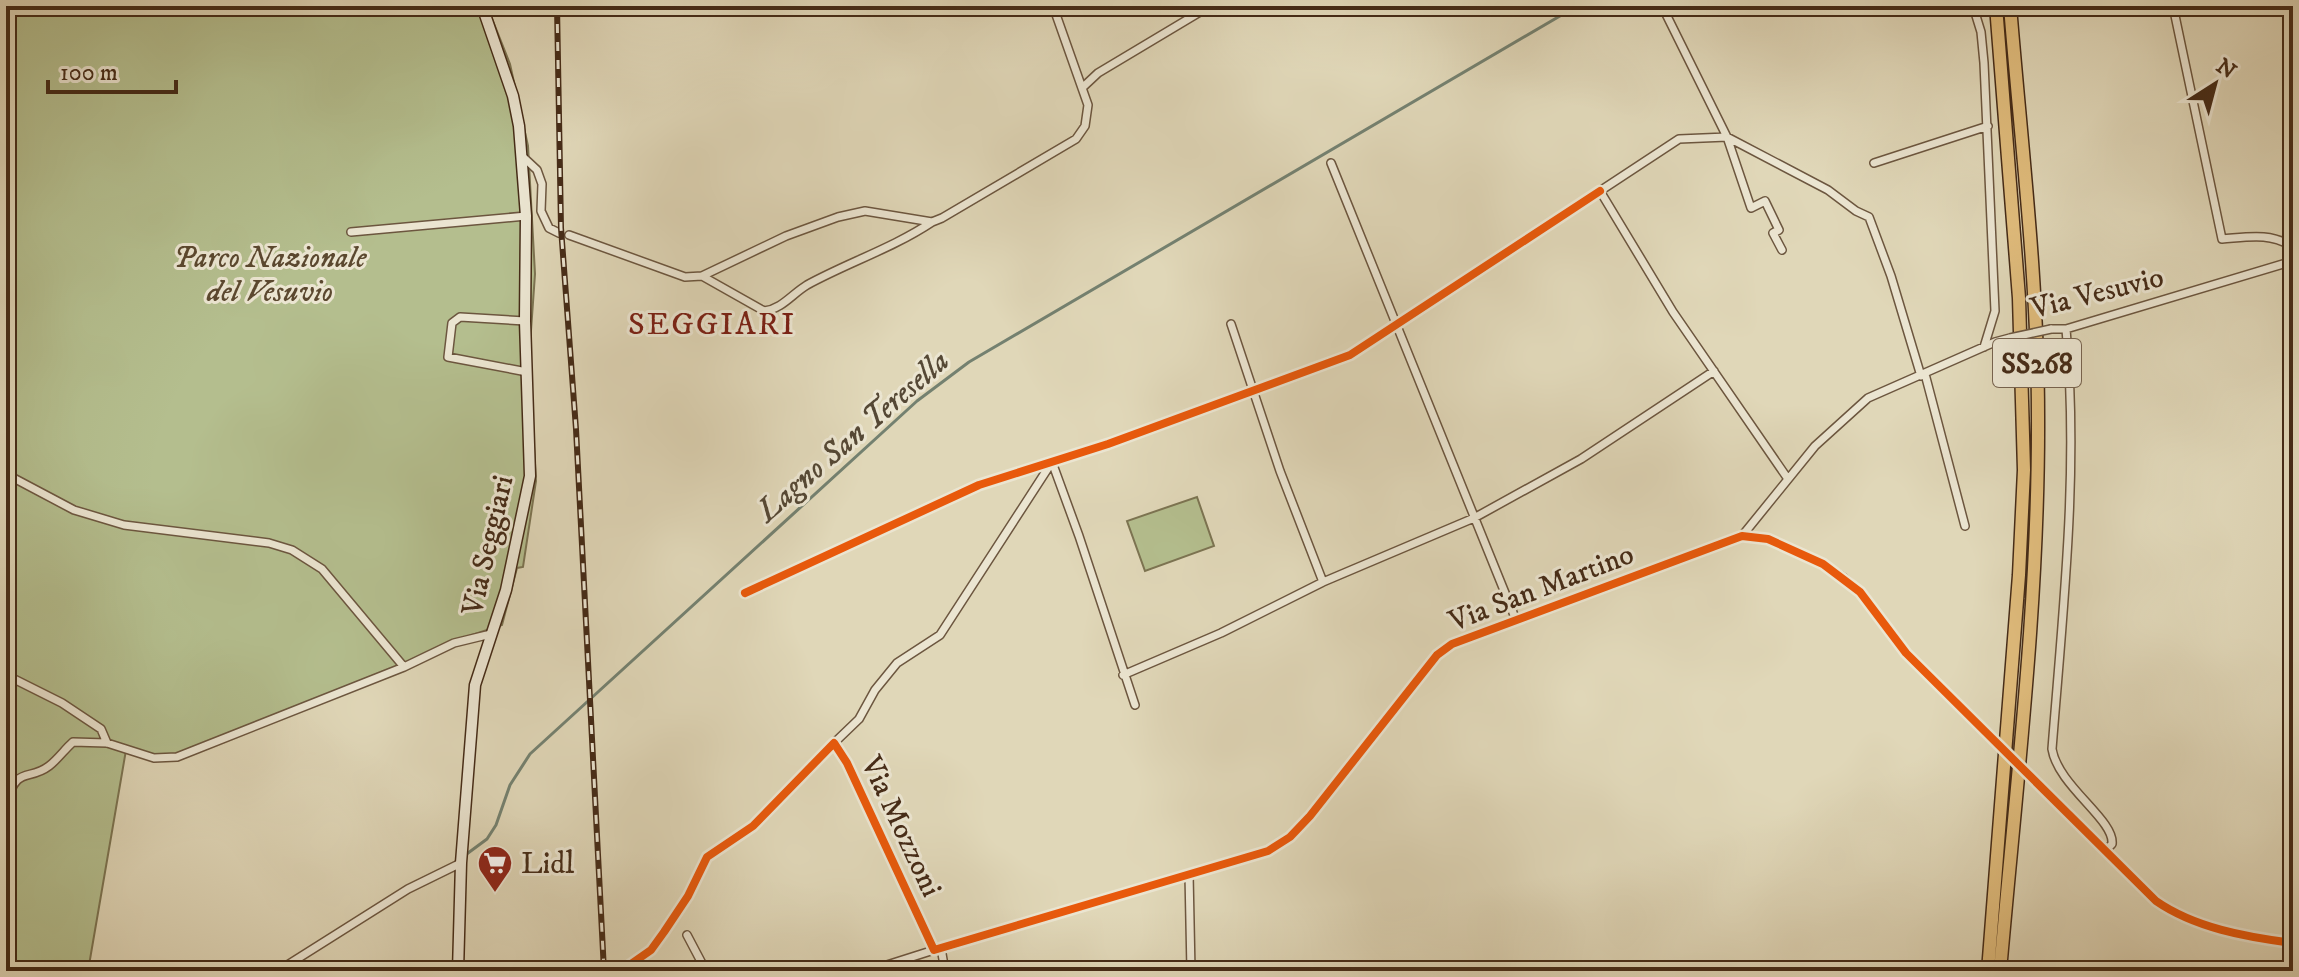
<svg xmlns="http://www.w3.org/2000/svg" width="2299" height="977" viewBox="0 0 2299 977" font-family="'IM FELL DW Pica',serif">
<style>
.green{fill:#b4be8e;stroke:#7c7452;stroke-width:2}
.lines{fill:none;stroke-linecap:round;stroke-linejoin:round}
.stream{stroke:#748170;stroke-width:3}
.street-casing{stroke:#6c563f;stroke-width:10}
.secondary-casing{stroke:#452b17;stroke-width:13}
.highway-casing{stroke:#452b17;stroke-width:15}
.street{stroke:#ebe5d1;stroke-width:7}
.secondary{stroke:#ebe5d1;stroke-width:10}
.highway{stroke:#e0bc7c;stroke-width:12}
.rail-casing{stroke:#452b17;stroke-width:6}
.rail{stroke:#ebe5d1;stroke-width:3;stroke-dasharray:9;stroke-linecap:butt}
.street-bridge-casing{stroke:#6c563f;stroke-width:10;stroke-linecap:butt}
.street-bridge{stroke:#ebe5d1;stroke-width:7}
.cycleway-casing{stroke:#ebe5d1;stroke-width:13}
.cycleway{stroke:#e8590c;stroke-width:8}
.labels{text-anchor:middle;stroke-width:6;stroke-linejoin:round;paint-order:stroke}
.shield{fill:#ebe5d1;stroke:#77634f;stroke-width:2}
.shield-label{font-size:28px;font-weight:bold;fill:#452b17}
.park-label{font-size:30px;font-style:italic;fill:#5b482f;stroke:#ebe5d1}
.street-label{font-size:30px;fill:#452b17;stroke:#ebe5d1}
.poi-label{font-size:30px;fill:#452b17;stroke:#ebe5d1;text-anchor:start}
.neighbourhood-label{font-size:32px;letter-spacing:2px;fill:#7a1f14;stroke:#ebe5d1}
.water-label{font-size:32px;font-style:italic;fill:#554835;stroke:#ebe5d1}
</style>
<rect width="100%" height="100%" fill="#e0d7b8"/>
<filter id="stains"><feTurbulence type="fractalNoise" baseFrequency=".0025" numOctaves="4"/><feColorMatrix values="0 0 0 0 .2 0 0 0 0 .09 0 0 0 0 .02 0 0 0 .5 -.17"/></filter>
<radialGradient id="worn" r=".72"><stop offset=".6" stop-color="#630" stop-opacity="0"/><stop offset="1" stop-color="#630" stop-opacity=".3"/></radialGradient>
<path class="green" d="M6,6H487L510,64L528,146L535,274L529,359L536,481L523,567L517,568L502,625L466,637L402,667L167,760L126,750L88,971H6Z
M1197,497L1214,546L1145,571L1127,521Z"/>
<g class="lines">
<path class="stream" d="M464,856L487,839L496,825L510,785L530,754L917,401L969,362L1577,6"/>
<g class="street-casing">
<path id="street" d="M1662,6L1727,137L1751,208L1765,201L1779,230L1773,233L1782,250
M1973,6L1981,32L1984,63L1995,311L1984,347
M2173,6L2222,239C2248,237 2270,232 2293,247
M1082,88L1098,73L1210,6
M522,156L537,170L542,184L541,211L549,228L559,233
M1331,163L1516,620
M1874,163L1988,126
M351,232L526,216
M569,235L685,277L702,276L786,236L838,217L865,211L932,222L942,218L1076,139L1085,126L1088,105L1053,6
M702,276L764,311C782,309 792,294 807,285C847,263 893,248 932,222
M525,321L460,317L452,323L448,357L527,372
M1231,324L1280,471L1323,582
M2051,329H2066L2293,261
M2066,329C2079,470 2063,609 2052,749C2058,786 2115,820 2112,844L2105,851
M1925,374L1965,526
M1052,462L1079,536L1135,705
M6,474L74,510L124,525L269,543L292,550L322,569L404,667
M1788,479L1673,312L1600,191L1679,139L1727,137L1828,190L1856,211L1869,217L1891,276L1921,376
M1742,536L1815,446L1868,398L1995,342L2010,338
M745,593L979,485L1108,444L1350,355L1600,191
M6,675L62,703L101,729L107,743
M1123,675L1221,633L1323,582L1474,518L1581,459L1714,371
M834,743L859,719L875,690L897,663L940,635L1052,462
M2031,777L2156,901C2195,928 2246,937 2293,943
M6,803C18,764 28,782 49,766C58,759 65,749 73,742L107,743L154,758L177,757L404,667L454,643L491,634
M1189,874L1191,971
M687,935L706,971
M2287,943L2293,970
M941,948L945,971
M278,971L408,889L461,863
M621,971L651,950L664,932L688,896L707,857L753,826L834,743L847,763L934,950L1268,851L1290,837L1310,816L1437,655L1452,644L1742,536L1768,539L1823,564L1844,578L1860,592L1906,653L1987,734
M868,971L934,950"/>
</g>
<g class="secondary-casing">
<path id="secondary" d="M458,971L461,863L475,685L506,590L530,476L525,321L526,216L519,126L513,96L482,6"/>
</g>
<g class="highway-casing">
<path id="highway" d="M1988,971L2019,575L2024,470L2019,298L1996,6
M2000,971C2016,787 2039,601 2038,416C2038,279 2021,142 2010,6"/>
</g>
<use href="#street" class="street"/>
<use href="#secondary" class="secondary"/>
<use href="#highway" class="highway"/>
<g class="rail-casing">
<path id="rail" d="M557,6L561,228L576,429L604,971"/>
</g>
<use href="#rail" class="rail"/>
<g class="street-bridge-casing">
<path id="street-bridge" d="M2010,338L2051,329
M1987,734L2031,777"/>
</g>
<use href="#street-bridge" class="street-bridge"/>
<g class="cycleway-casing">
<path id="cycleway" d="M745,593L979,485L1108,444L1350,355L1600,191
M621,971L651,950L664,932L688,896L707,857L753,826L834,743L847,763L934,950L1268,851L1290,837L1310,816L1437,655L1452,644L1742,536L1768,539L1823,564L1860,592L1906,653L2156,901C2195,928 2246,937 2293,943"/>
</g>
<use href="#cycleway" class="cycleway"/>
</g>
<defs>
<g id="supermarket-pin" transform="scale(1.8)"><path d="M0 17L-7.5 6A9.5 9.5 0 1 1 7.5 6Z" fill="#8f2418" stroke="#ebe5d1"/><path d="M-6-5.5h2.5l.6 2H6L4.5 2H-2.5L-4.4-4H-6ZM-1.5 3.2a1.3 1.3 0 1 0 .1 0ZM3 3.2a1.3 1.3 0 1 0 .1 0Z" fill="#fff"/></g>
</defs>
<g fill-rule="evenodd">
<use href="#supermarket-pin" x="495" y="863"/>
</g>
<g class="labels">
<rect class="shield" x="1993" y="339" width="88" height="48" rx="6"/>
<g class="shield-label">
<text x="2037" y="373">SS268</text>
</g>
<g class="park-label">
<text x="270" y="267">Parco Nazionale<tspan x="270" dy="34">del Vesuvio</tspan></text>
</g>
<g class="street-label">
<text transform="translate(2097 292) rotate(-14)" y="10">Via Vesuvio</text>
<text transform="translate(487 545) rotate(-77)" y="10">Via Seggiari</text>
<text transform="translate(1541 587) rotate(-21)" y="10">Via San Martino</text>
<text transform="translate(902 826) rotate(65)" y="10">Via Mozzoni</text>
</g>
<g class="poi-label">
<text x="521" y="873">Lidl</text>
</g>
<g class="neighbourhood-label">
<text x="712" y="334">SEGGIARI</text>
</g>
<g class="water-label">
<text transform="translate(852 435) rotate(-41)" y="11">Lagno San Teresella</text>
</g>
</g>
<rect width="2299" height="977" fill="none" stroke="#e0d7b8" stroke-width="32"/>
<rect x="8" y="8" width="2283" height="961" fill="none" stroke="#452b17" stroke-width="4"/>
<rect x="16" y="16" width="2267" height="945" fill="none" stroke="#452b17" stroke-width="2"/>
<g transform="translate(2215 84) rotate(36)" stroke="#ebe5d1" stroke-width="6" paint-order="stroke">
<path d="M0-6L14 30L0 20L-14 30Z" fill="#452b17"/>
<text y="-12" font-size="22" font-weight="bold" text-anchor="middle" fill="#452b17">N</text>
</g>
<path d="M48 80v12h128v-12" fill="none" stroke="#452b17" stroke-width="4"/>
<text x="60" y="80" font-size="24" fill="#452b17" stroke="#ebe5d1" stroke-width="6" paint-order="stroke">100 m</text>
<rect width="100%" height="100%" filter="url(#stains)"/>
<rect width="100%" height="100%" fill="url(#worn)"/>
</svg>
